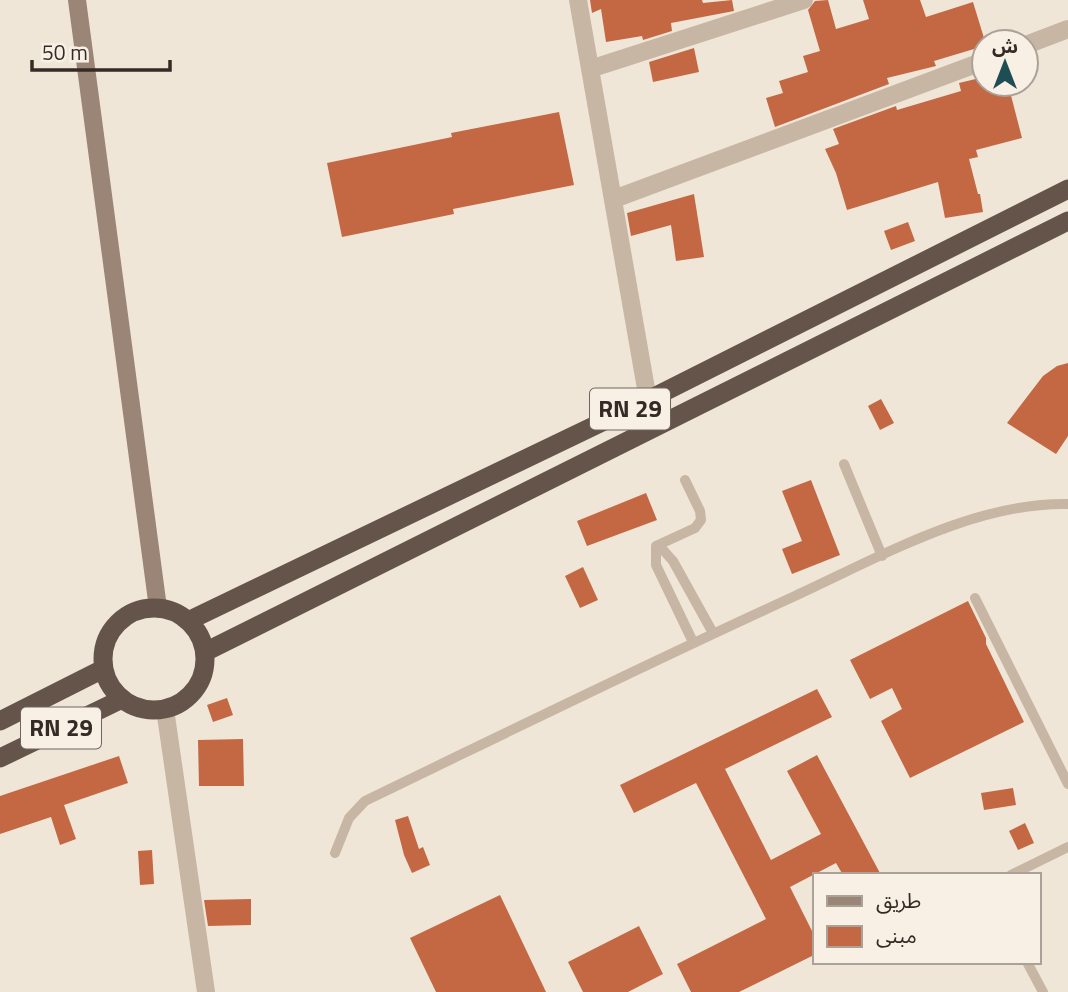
<svg xmlns="http://www.w3.org/2000/svg" width="1068" height="992" viewBox="0 0 1068 992" font-family="'Titillium Web','Noto Sans Arabic',sans-serif">
<style>
.building{fill:#c46843}
.lines{fill:none;stroke-linecap:round;stroke-linejoin:round}
.service{stroke:#c8b6a4;stroke-width:10}
.minor{stroke:#c8b6a4;stroke-width:18}
.tertiary{stroke:#c8b6a4;stroke-width:18}
.secondary{stroke:#9b8576;stroke-width:18}
.trunk{stroke:#64544a;stroke-width:19}
.labels{text-anchor:middle;stroke-width:7;stroke-linejoin:round;paint-order:stroke}
.shield{fill:#f8f0e4;stroke:#6f665f;stroke-width:2}
.shield-label{font-size:24px;font-weight:bold;fill:#342b26}
</style>
<rect width="100%" height="100%" fill="#f0e6d8"/>
<path class="building" d="M590,0H702L703,3L732,0L734,11L671,23L672,31L643,40L642,36L606,42L601,9L592,13Z
M828,0L836,29L869,19L863,0H920L926,17L973,2L984,38V46L934,61L936,66L887,78L889,84L775,127L766,98L783,93L779,81L808,72L803,56L820,51L808,10L815,1Z
M694,48L699,72L653,82L649,62Z
M984,77V84H1008L1022,138L976,150L978,157L969,159L978,194H980L983,212L945,218L938,182L847,210L836,173L825,149L839,144L833,129L896,106L897,110L961,91L959,83Z
M559,112L574,185L453,209L454,214L342,237L327,163L452,137L451,133Z
M694,194L704,257L676,261L671,225L631,236L627,213Z
M908,222L915,241L891,250L884,231Z
M1068,363V436L1056,454L1007,423L1043,376L1057,366Z
M881,399L894,423L880,430L868,406Z
M811,480L840,555L792,574L782,549L802,541L782,491Z
M646,493L657,520L587,546L577,521Z
M583,567L598,600L580,608L565,576Z
M968,601L986,638V644L1024,722L910,778L881,721L902,709L892,688L870,699L850,660Z
M817,689L832,717L725,769L771,860L821,834L787,771L817,755L881,875H843L836,863L790,887L814,935V955L739,992H691L677,964L766,919L696,783L634,813L620,785Z
M227,698L233,715L213,722L207,705Z
M243,739L244,786H199L198,740Z
M119,756L128,783L64,805L76,839L60,845L51,817L0,834V796Z
M1013,788L1016,805L984,810L981,793Z
M408,816L419,849L423,847L430,865L412,873L404,855L395,820Z
M1025,823L1034,843L1018,850L1009,831Z
M152,850L154,884L140,885L138,851Z
M500,895L546,992H436L410,938Z
M251,899V925L208,926L204,900Z
M639,926L663,974L628,992H583L568,962Z"/>
<g class="lines">
<path class="service" d="M844,464L882,556
M656,546L664,551L673,561L713,633
M656,546V565L693,642
M656,546L695,528L701,520L700,511L685,480
M975,598L1068,784
M335,853L349,818L365,801C508,732 650,662 795,596C878,558 974,502 1068,504
M1011,875L1068,847
M1027,962L1043,992"/>
<path class="minor" d="M578,0L648,400
M1026,45L1068,29
M590,69L804,0
M614,199L984,61"/>
<path class="tertiary" d="M165,709L206,992"/>
<path class="secondary" d="M77,0L158,608"/>
<path class="trunk" d="M103 659a51 51 0 1 1 102 0a51 51 0 1 1-102 0Z
M188,621L648,400L1068,189
M205,652L1068,221
M0,721L103,669
M0,758L122,699"/>
</g>
<g class="labels">
<g class="shield">
<rect x="590" y="388.5" width="80" height="41" rx="5"/>
<rect x="21" y="707.5" width="80" height="41" rx="5"/>
</g>
<g class="shield-label">
<text x="630" y="417">RN 29</text>
<text x="61" y="736">RN 29</text>
</g>
</g>
<rect x="813" y="873" width="228" height="91" fill="#f8f0e4" stroke="#aaa198" stroke-width="2"/>
<rect x="827" y="896" width="35" height="10" fill="#9b8576" stroke="#aaa198" stroke-width="2"/>
<text x="876" y="908" font-size="21" fill="#342b26">طريق</text>
<rect x="827" y="926" width="35" height="21" fill="#c46843" stroke="#aaa198" stroke-width="2"/>
<text x="876" y="943" font-size="21" fill="#342b26">مبنى</text>
<g transform="translate(1005 63)"><circle r="33" fill="#f8f0e4" stroke="#aaa198" stroke-width="2"/>
<path d="M0-5L12 26L0 18L-12 26Z" fill="#1c4e54"/>
<text y="-10" font-size="19" font-weight="bold" text-anchor="middle" fill="#342b26">ش</text>
</g>
<path d="M32 60v10h138v-10" fill="none" stroke="#342b26" stroke-width="3.5"/>
<text x="42" y="60" font-size="21" fill="#342b26" stroke="#f8f0e4" stroke-width="5" paint-order="stroke">50 m</text>
</svg>
